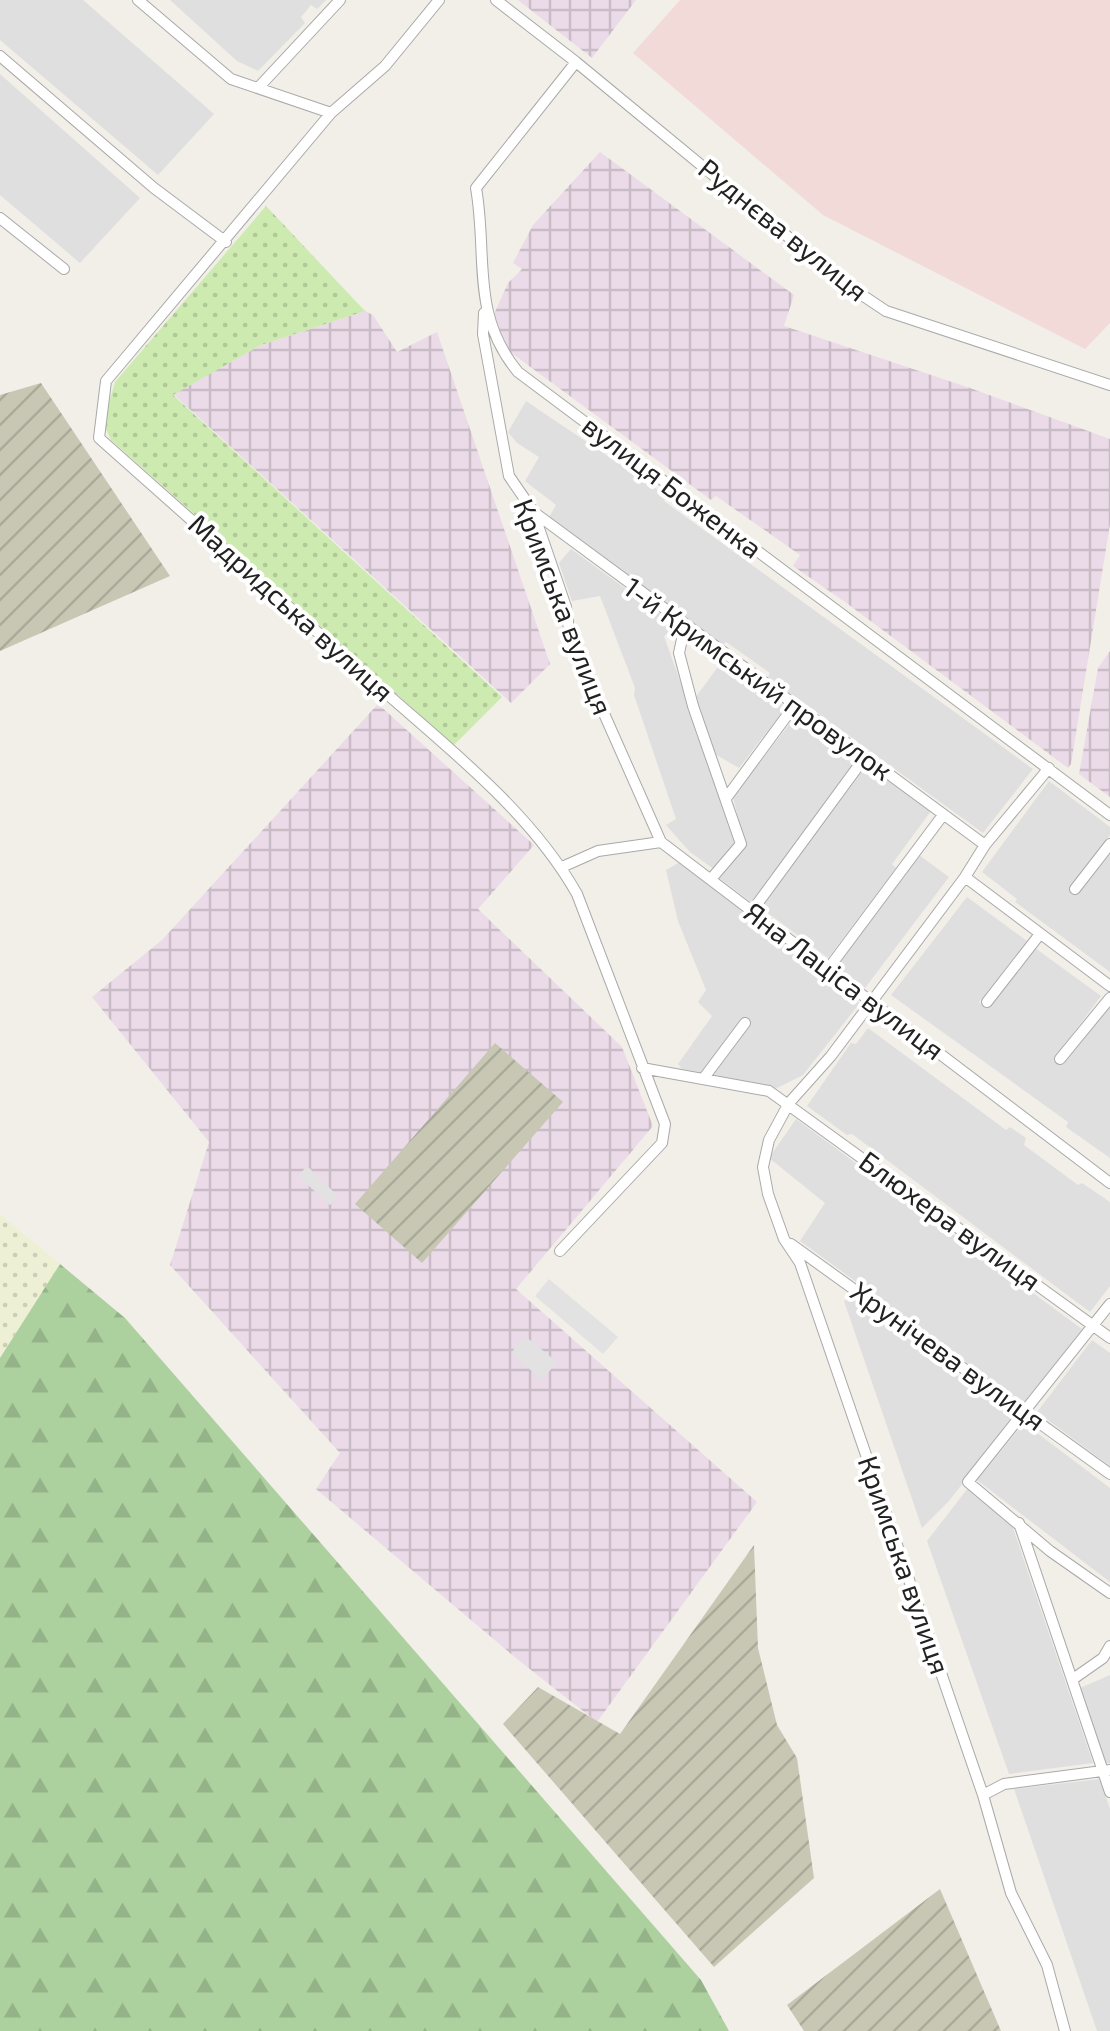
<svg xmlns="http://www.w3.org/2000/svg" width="1110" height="2031" viewBox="0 0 1110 2031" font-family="'Exo 2',sans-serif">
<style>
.residential{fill:#e0dfdf}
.commercial{fill:#f2dad9}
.industrial{fill:url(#industrial-grid)}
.construction{fill:url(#construction-furrows)}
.farmland{fill:url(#farmland-dots)}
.grass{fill:url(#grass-dots)}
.forest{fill:url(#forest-firs)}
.parking{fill:#e2e2e2}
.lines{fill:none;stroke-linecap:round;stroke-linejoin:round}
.minor-casing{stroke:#a9a9a9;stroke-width:12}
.minor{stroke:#fff;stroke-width:10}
.labels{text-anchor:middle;stroke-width:8;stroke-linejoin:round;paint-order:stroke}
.street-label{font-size:28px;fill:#222;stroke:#fff}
</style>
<defs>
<pattern id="industrial-grid" width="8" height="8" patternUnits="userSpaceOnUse" patternTransform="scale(2.5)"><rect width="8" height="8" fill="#ebdbe8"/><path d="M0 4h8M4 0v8" fill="none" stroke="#c9bcc7"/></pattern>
<pattern id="construction-furrows" width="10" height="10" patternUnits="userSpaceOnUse" patternTransform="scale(2.5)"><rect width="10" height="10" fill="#c7c7b4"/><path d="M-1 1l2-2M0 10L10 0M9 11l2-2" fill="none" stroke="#abab9a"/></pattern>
<pattern id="farmland-dots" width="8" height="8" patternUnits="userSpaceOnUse" patternTransform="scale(2.5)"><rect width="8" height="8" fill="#eef0d5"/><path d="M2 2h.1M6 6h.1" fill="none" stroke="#ccceb7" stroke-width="1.8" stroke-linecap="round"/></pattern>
<pattern id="grass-dots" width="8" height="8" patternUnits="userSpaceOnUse" patternTransform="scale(2.5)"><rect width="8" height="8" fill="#cdebb0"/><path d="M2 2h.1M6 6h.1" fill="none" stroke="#b0c997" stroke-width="1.8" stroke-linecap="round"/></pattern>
<pattern id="forest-firs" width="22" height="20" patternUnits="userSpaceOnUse" patternTransform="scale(2.5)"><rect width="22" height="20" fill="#add19e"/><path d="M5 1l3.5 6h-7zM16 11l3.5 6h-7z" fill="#95b388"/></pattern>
</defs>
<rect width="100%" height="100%" fill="#f2efe9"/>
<path class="residential" d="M0,0H83L214,114L158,175L0,40Z
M170,0H326L317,9L311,5L301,17L305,23L258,71L237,61Z
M0,74L140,198L80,263L0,195Z
M526,401L667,496L664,501L1033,769L983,833L768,677L770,673L726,642L722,645L549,517L556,505L525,481L539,457L517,443L508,432Z
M571,549L666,618L672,632L664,636L737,841L715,870L690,852L666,825L676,819L634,695L635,688L600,596L572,601L559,563Z
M723,660L786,707L739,768L715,754L695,698Z
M798,713L858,759L751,902L719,878L745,847L733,797Z
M867,765L931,811L892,864L896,868L828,958L760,907Z
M1049,781L1110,827V835L1069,889L1076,894L1110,851V972L1015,902L1017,899L982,872Z
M919,855L949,877L865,988L838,970L837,961Z
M680,862L857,999L859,1004L803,1075L775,1089L696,1072L682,1069L678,1064L712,1016L698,1002L706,990L678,921L666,870Z
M967,897L1027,941L979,1002L985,1008L1035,948L1101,996L1054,1059L1061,1064L1110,1007V1158L1066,1127L1068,1122L891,995Z
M868,1028L1006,1130L1010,1127L1026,1138L1024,1145L1078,1185L1082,1183L1110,1202V1286L1090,1312L852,1134L847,1135L807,1106L851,1043L856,1044Z
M796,1119L1082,1329L1024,1404L800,1241L825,1203L769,1158Z
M852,1296L1013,1418L949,1501L922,1528L844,1301Z
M1092,1340L1110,1353V1466L1037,1412Z
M1024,1423L1110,1488V1582L977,1480Z
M968,1488L1012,1525L1093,1763L1009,1774L927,1541Z
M1110,1675V1763H1106L1080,1688Z
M1100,1779L1110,1809V2031H1097L1014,1789Z"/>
<path class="commercial" d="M680,0H1110V323L1085,349L823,215L633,53Z"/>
<path class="industrial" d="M518,0H636L592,58Z
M600,152L794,295L784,326L970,388L1110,439V524L1071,764L1068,768L845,602L793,566L800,555L716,496L711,500L506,349L494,314L508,283L522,269L513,263L533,225Z
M365,311L373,315L397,352L437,332L550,664L511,703L173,394L261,345Z
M1110,651V797L1079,774L1098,668Z
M378,704L534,845L478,909L622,1047L653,1126L516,1289L757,1502L597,1722L517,1659L316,1489L340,1453L170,1265L209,1142L92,997L162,940Z"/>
<path class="construction" d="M41,383L170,576L0,651V395Z
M495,1043L563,1102L422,1263L355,1204Z
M754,1545L758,1648L777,1725L797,1758L814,1878L714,1967L503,1724L538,1687L620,1734Z
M940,1889L1001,2031H804L787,2005Z"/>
<path class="farmland" d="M0,1214L60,1264L0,1358Z"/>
<path class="grass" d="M266,206L365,311L261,345L173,395L502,697L454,745L111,440L103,423L115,382Z"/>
<path class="forest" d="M60,1264L125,1318L701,1980L729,2031H0V1358Z"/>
<path class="parking" d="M307,1166L338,1196L330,1205L298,1176Z
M549,1279L618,1337L603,1354L535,1296Z
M525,1336L557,1362L542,1380L511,1353Z"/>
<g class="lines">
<g class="minor-casing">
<path id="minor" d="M138,0L231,79L331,113
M439,0L385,66L331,113L106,381L99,438C192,520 285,604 378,686C449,749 530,811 577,894L665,1124L662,1143L560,1251
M496,0L576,62L844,283L886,311L1110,385
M0,56L154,188L226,242
M576,62L476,188C488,256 470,314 518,372L1110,815
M258,88L340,0
M0,218L64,269
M484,313L483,334L509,476L533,511L566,607L570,637L661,842
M535,513L985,845
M685,625L679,653L693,706L741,844L711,879
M1049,768L985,845L965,877L831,1056L789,1103L769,1140L763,1167L768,1194L784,1239L800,1263L983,1795L1011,1893L1047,1965L1065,2031
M727,797L794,706
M562,867L598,851L661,842L1110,1183
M965,877L1110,986
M1075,889L1110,844
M752,911L865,757
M828,969L943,815
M987,1002L1040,934
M1060,1059L1110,998
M642,1068L769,1091L1110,1338
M703,1079L745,1023
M791,1244L1110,1474
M1110,1304L968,1482L1050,1551L1110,1593
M1019,1523L1110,1792
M1073,1679L1103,1658L1110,1646
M983,1795L1004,1784L1110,1770"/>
</g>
<use href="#minor" class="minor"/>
</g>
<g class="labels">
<g class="street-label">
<text transform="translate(783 230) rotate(39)" y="10">Руднєва вулиця</text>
<text transform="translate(672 487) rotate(37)" y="10">вулиця Боженка</text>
<text transform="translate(563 607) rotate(69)" y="10">Кримська вулиця</text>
<text transform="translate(291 608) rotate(42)" y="10">Мадридська вулиця</text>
<text transform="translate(758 679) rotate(36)" y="10">1-й Кримський провулок</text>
<text transform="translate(844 981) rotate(37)" y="10">Яна Лаціса вулиця</text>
<text transform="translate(950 1221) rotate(36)" y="10">Блюхера вулиця</text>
<text transform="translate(948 1356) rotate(36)" y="10">Хрунічева вулиця</text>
<text transform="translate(904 1565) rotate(71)" y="10">Кримська вулиця</text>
</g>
</g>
</svg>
